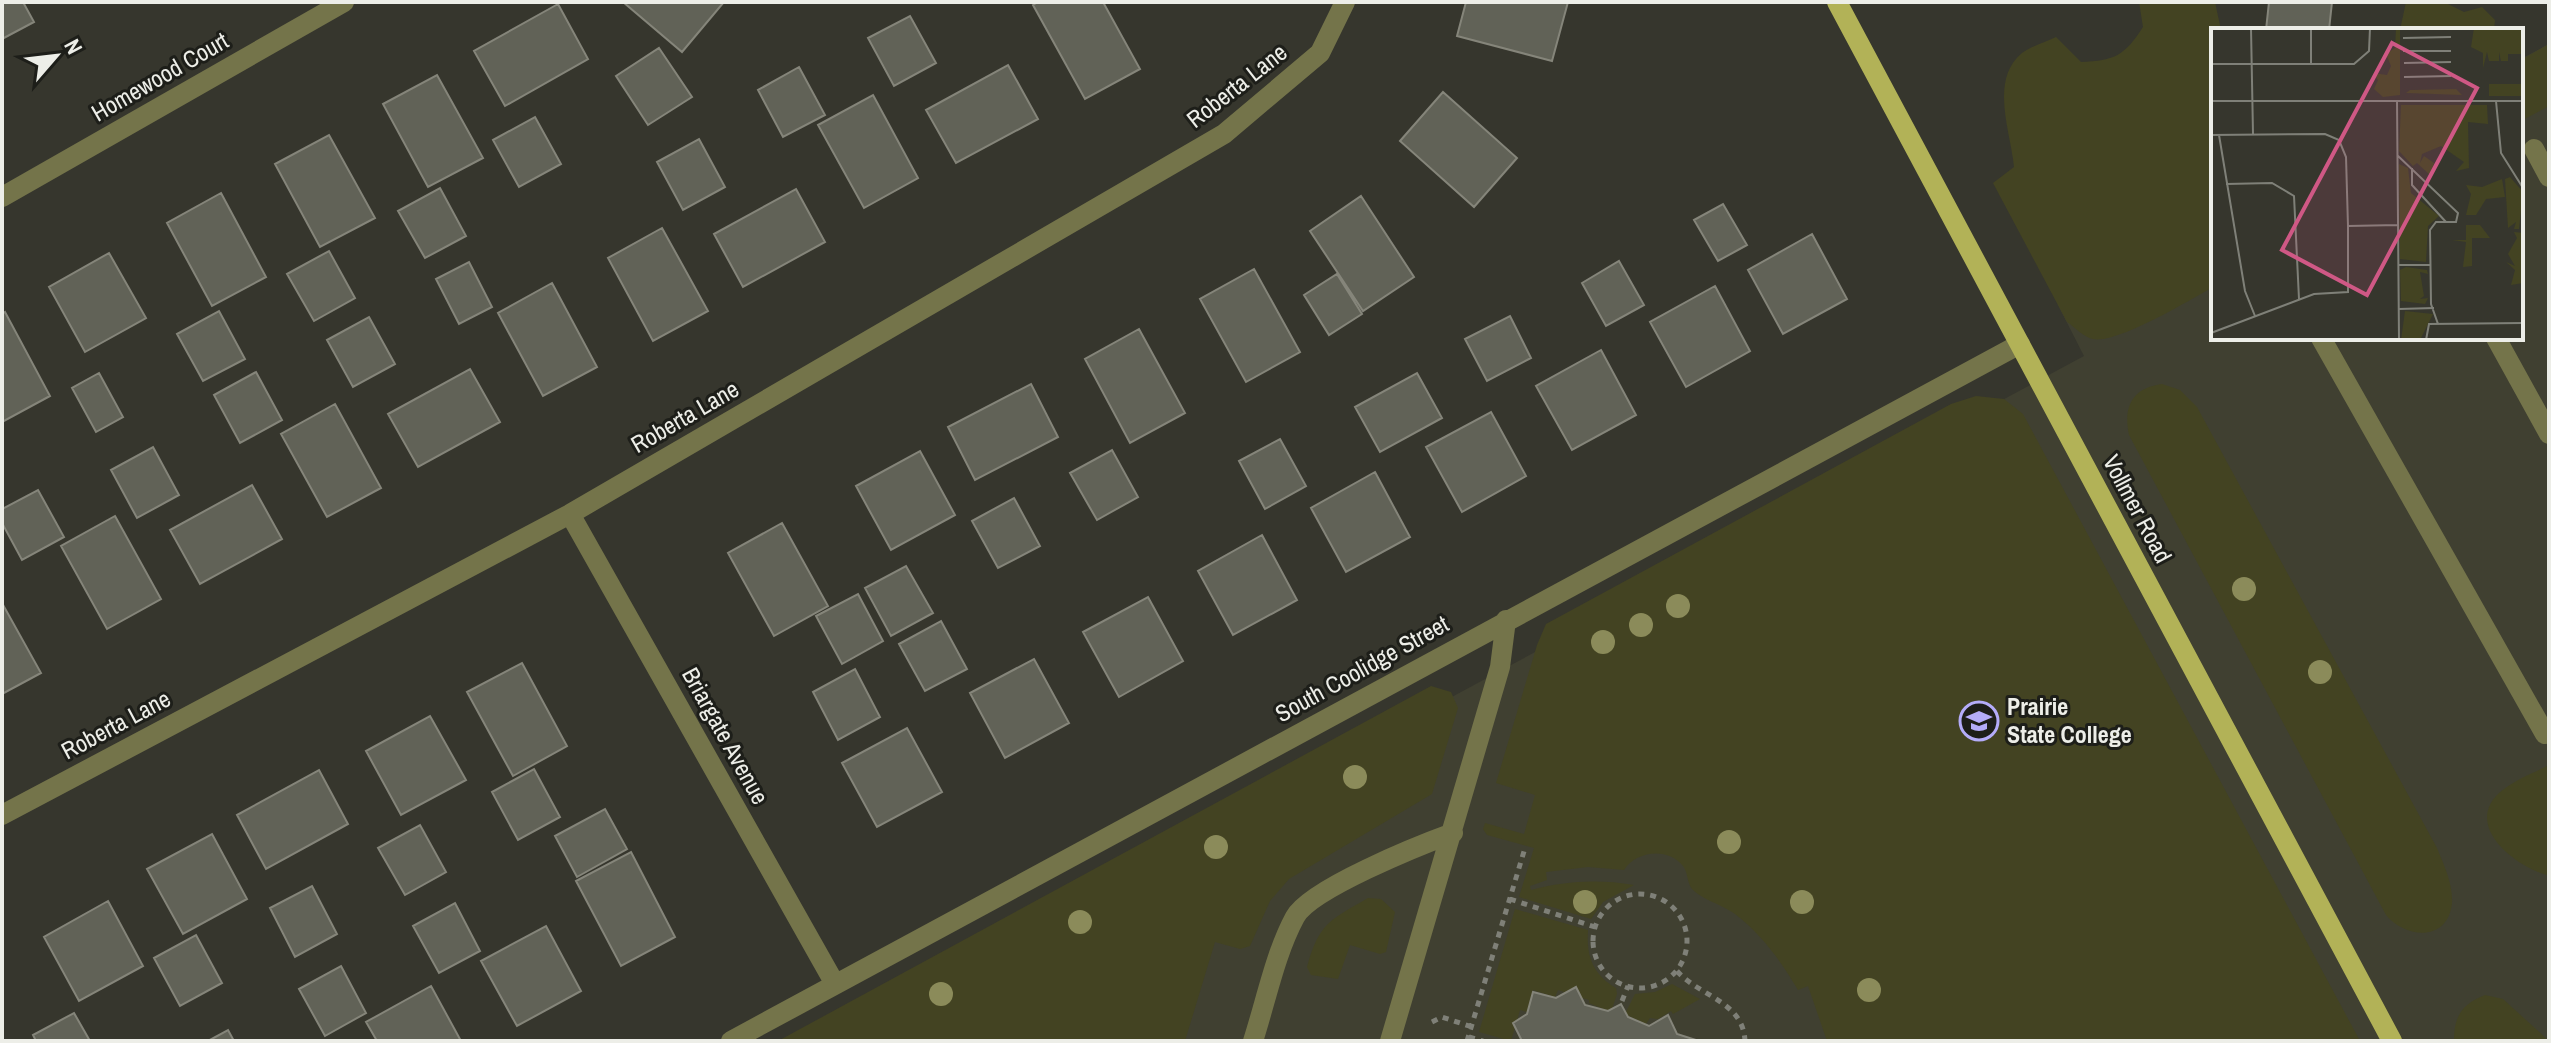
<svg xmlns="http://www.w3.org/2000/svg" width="2551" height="1043" viewBox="0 0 2551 1043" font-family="'Archivo Narrow',sans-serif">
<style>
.built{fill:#404031}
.green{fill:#434322}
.building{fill:#616257;stroke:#85857a;stroke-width:2}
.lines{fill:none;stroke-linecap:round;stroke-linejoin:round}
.path{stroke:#7f8078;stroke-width:5;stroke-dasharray:6 6;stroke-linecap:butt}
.minor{stroke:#74744a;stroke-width:20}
.major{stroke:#b2b257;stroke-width:20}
.tree{fill:#8b8b5a}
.labels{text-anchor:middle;stroke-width:6;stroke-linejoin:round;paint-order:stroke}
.street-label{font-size:24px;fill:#edeee8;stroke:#1d1e19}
.poi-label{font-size:24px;font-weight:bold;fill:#edeee8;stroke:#1d1e19;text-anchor:start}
.inset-road{fill:none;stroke:#7f8078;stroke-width:2}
.view{fill:#cf5885;fill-opacity:0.15;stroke:#cf5885;stroke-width:4}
.inset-edge{fill:none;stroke:#edeee8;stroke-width:4}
</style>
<rect width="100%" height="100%" fill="#36362d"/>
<path class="built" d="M2549,44V1041H814L2084,356L2058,305L2213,223V338H2521V59Z"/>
<path class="green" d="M2139,2H2215L2221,30H2213V110L2210,119L2213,120V287C2190,300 2117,344 2093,339C2083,337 2076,328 2067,322L1993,183L2014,167C2011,133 1989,80 2022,53C2031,46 2046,42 2056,37L2081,62C2115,61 2125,55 2143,27Z
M2406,2H2444L2464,12L2482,7L2495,20L2494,30H2400Z
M2549,44V106L2521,121V52L2524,58Z
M2162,384L2180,390L2197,407L2437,848C2444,865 2453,884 2452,903C2448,942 2406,939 2386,915L2129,435C2123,407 2132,388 2162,384Z
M1976,396L2004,399L2023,414L2360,1041H1827L1808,986L1798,990C1781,961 1762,935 1735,914C1723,905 1701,899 1692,889C1687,883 1688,872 1683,866C1668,847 1636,851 1624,870L1588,867L1546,872L1547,880L1530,886L1531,890C1565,881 1598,879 1634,885L1603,902L1591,919L1519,897L1534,848L1487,835L1483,829L1485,823L1524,834L1535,795L1496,783L1537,645L1546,624L1951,404Z
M1431,686L1451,692L1458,708L1432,794L1289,879L1270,901L1250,946L1240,949L1215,942L1185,1041H778Z
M2549,765V875H2547C2517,867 2463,827 2499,793C2512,781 2533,773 2549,765Z
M1368,898L1381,899L1395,912L1386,952L1380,954L1350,945L1338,979L1311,975L1307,967C1319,923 1330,920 1368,898Z
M1515,909L1588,930C1586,956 1593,975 1616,988L1617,994L1611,1012L1589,1003V1000L1558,990L1555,997L1533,990L1527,1012L1520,1010L1511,1041L1479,1032Z
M1672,984L1700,999L1673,1014L1671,1011L1658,1019L1650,1018L1646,1024L1625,1014L1635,994L1655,992Z
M2485,995L2503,999L2549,1041H2454C2454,1016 2462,1004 2485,995Z"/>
<path class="building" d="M2,2H23L34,22L2,39Z
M623,2H724L682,52Z
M1038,2H1103L1140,69L1085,99L1033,5Z
M1466,2H1568L1552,61L1457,36Z
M2269,2H2332L2329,30H2266Z
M558,4L588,59L505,106L474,51Z
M910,16L936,63L894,86L868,38Z
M659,48L692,97L648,125L616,76Z
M1008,65L1038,119L956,163L926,110Z
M799,67L825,115L783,137L758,90Z
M437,75L483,158L428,187L383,104Z
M1443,92L1517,158L1474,207L1400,141Z
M873,95L918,178L864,208L818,125Z
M535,117L561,164L519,187L493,140Z
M329,135L375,218L320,247L275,164Z
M699,139L725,187L683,210L657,162Z
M440,188L466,236L425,258L398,211Z
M796,189L825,242L743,287L714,234Z
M221,193L266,277L212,306L167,223Z
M1361,196L1414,277L1363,311L1310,231Z
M1723,204L1747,245L1718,261L1694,220Z
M662,228L708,311L653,341L608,258Z
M1812,234L1847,299L1783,334L1748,270Z
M329,251L355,298L314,321L287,274Z
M109,253L146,318L85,352L49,287Z
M1619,261L1644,305L1606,326L1582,283Z
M469,262L492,307L459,324L436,279Z
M1254,269L1300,352L1246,382L1200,299Z
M1337,274L1362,314L1329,335L1304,295Z
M552,283L597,367L543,396L498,313Z
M1715,286L1750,351L1686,387L1650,322Z
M219,311L245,359L203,381L177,334Z
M5,312L50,396L2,422V314Z
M1510,316L1531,358L1487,381L1465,339Z
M369,317L395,364L353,387L327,340Z
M1139,329L1185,413L1130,443L1085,359Z
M1601,350L1636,415L1572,450L1536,386Z
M470,369L500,422L418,467L388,414Z
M256,372L282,420L240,443L214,395Z
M99,373L123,417L96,432L72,388Z
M1417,373L1442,418L1380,452L1355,407Z
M1031,384L1058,437L975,480L948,427Z
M335,404L381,488L327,517L281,434Z
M1491,412L1526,476L1462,512L1426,447Z
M1280,439L1306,486L1265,509L1239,461Z
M153,447L179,495L137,518L111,470Z
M1112,450L1138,497L1097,520L1070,473Z
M920,451L955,515L891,550L856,486Z
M1375,472L1410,537L1346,572L1311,508Z
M252,485L282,539L200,584L170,530Z
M38,490L64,537L22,560L2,523V509Z
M1014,498L1040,546L998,568L972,521Z
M115,516L161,599L107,629L61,546Z
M782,523L828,606L774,636L728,553Z
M1262,535L1297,600L1233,635L1198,571Z
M906,566L933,613L891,636L865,588Z
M858,594L883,641L842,664L816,616Z
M1148,597L1183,661L1119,697L1083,632Z
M2,603L41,673L2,694Z
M941,621L967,669L925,691L899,644Z
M1034,659L1069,723L1005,758L970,693Z
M522,663L567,746L513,776L467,692Z
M855,669L880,717L838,740L813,692Z
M430,716L466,780L401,815L366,751Z
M907,728L942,792L877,827L842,763Z
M534,769L560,817L518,840L492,792Z
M319,770L348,824L266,869L237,815Z
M605,809L627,849L577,877L555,836Z
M420,825L446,872L405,895L378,848Z
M212,834L247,899L183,934L147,869Z
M631,852L675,937L621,966L576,881Z
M312,886L337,934L295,957L270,908Z
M108,901L143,966L79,1001L44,937Z
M455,903L480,951L439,973L413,926Z
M546,926L581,991L517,1026L481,961Z
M196,935L222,983L180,1006L154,958Z
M341,966L366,1013L325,1036L299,989Z
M431,986L461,1041H377L366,1022Z
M1576,987L1585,1005L1608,1011L1621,1004L1628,1017L1649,1026L1668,1015L1677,1034L1699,1041H1522L1513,1023L1527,1014L1533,992L1556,998Z
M74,1013L90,1041H36L33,1035Z
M228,1030L234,1041H208Z"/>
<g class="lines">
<path class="path" d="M1593 941a47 47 0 1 1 94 0a47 47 0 1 1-94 0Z
M1510,899L1595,927
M1677,971C1700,997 1743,1001 1745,1041
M1622,1001L1628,986
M1432,1022L1442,1017L1472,1027
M1469,1037L1483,1041
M1467,1041L1525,848"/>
<path class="minor" d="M2534,149L2549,177
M2,197L344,2
M2321,338L2545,734
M2496,338L2549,434
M570,514L835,984
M2,815L570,514L1224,134L1320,53L1345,2
M731,1041L2020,344
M1253,1041C1266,1001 1275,954 1295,917C1310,889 1420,845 1453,833
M1390,1041L1500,667L1506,620"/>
<path class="major" d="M1837,2L2392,1041"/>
</g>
<g class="tree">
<circle cx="2244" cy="589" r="12"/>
<circle cx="1678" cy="606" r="12"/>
<circle cx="1641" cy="625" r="12"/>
<circle cx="1603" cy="642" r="12"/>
<circle cx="2320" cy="672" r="12"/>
<circle cx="1355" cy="777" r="12"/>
<circle cx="1729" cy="842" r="12"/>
<circle cx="1216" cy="847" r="12"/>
<circle cx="1585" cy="902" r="12"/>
<circle cx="1802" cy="902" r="12"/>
<circle cx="1080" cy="922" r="12"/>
<circle cx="1869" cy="990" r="12"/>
<circle cx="941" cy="994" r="12"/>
</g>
<defs>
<g id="university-ring" transform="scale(2)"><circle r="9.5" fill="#1d1e19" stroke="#b4acf9" stroke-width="1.5"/><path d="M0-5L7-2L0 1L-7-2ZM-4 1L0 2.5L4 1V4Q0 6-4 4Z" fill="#b4acf9"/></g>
</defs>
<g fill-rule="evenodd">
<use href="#university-ring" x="1979" y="721"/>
</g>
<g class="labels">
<g class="street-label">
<text transform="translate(160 77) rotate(-30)" y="8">Homewood Court</text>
<text transform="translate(1237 86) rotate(-38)" y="8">Roberta Lane</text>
<text transform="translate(685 417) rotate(-30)" y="8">Roberta Lane</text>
<text transform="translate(2137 509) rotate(62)" y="8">Vollmer Road</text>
<text transform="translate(1362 669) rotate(-29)" y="8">South Coolidge Street</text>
<text transform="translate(116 725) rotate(-28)" y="8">Roberta Lane</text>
<text transform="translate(725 736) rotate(61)" y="8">Briargate Avenue</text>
</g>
<g class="poi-label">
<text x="2007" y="715">Prairie<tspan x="2007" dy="28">State College</tspan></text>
</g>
</g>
<g transform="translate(2211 28)">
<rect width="312" height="312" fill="#36362d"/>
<path d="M185,0H189V67L172,69L163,61L167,52L162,45L176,47L180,38L175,26L184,20ZM263,0H312V26H297V33H290L288,24V33H278L276,24L272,40V25L260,19ZM278,56H312V68H278ZM245,61L251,67L195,65L199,62ZM190,77H276L277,96L257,94L258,140L245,143L253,134L230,118L211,126L209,135L213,128L223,135L219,147L206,135L202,138L188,123ZM188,136L197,140L200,165L228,188L217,198L215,234L189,231ZM299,149L312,164L308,201H303L305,194L297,200L294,151ZM291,151L294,169L275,171L265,187H255L260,166L255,157L271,159ZM255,197H269L279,210H261V238L252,239L255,214L241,212H255ZM303,204L312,205V255L300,257L304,242L295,234L304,238L297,226L306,210ZM195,239L216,242L217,246L209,244L213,268L209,271L217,270L214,276L190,273L189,242ZM194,283L222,286L209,312H190Z" fill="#434322"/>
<path class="inset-road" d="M40,0L42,106M100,0V36M192,10L240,9M192,23H240M193,35L240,34M0,36H143L158,23L159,0M193,49L240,48M0,73H312M186,73L188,312M285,73L290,125L312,160M311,87L312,114M0,107L114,106L128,112L135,129L137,198V264L103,266L0,305M8,107L34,263L44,288M186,127L247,185L245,194H225L219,202L220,276L227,296M201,140V157L235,194M15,156L61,155L83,168L88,271M137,198L187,197M187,237H220M188,281L223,280M215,312L218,296L312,295"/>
<path class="view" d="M181,15L266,60L156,267L71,222Z"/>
<rect width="312" height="312" class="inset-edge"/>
</g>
<rect width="2551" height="1043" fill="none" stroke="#edeee8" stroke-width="8"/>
<g transform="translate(56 56) rotate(62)" stroke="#1d1e19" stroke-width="6" paint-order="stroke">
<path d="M0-6L14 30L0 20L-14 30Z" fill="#edeee8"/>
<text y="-12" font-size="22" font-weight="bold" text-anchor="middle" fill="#edeee8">N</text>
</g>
</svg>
